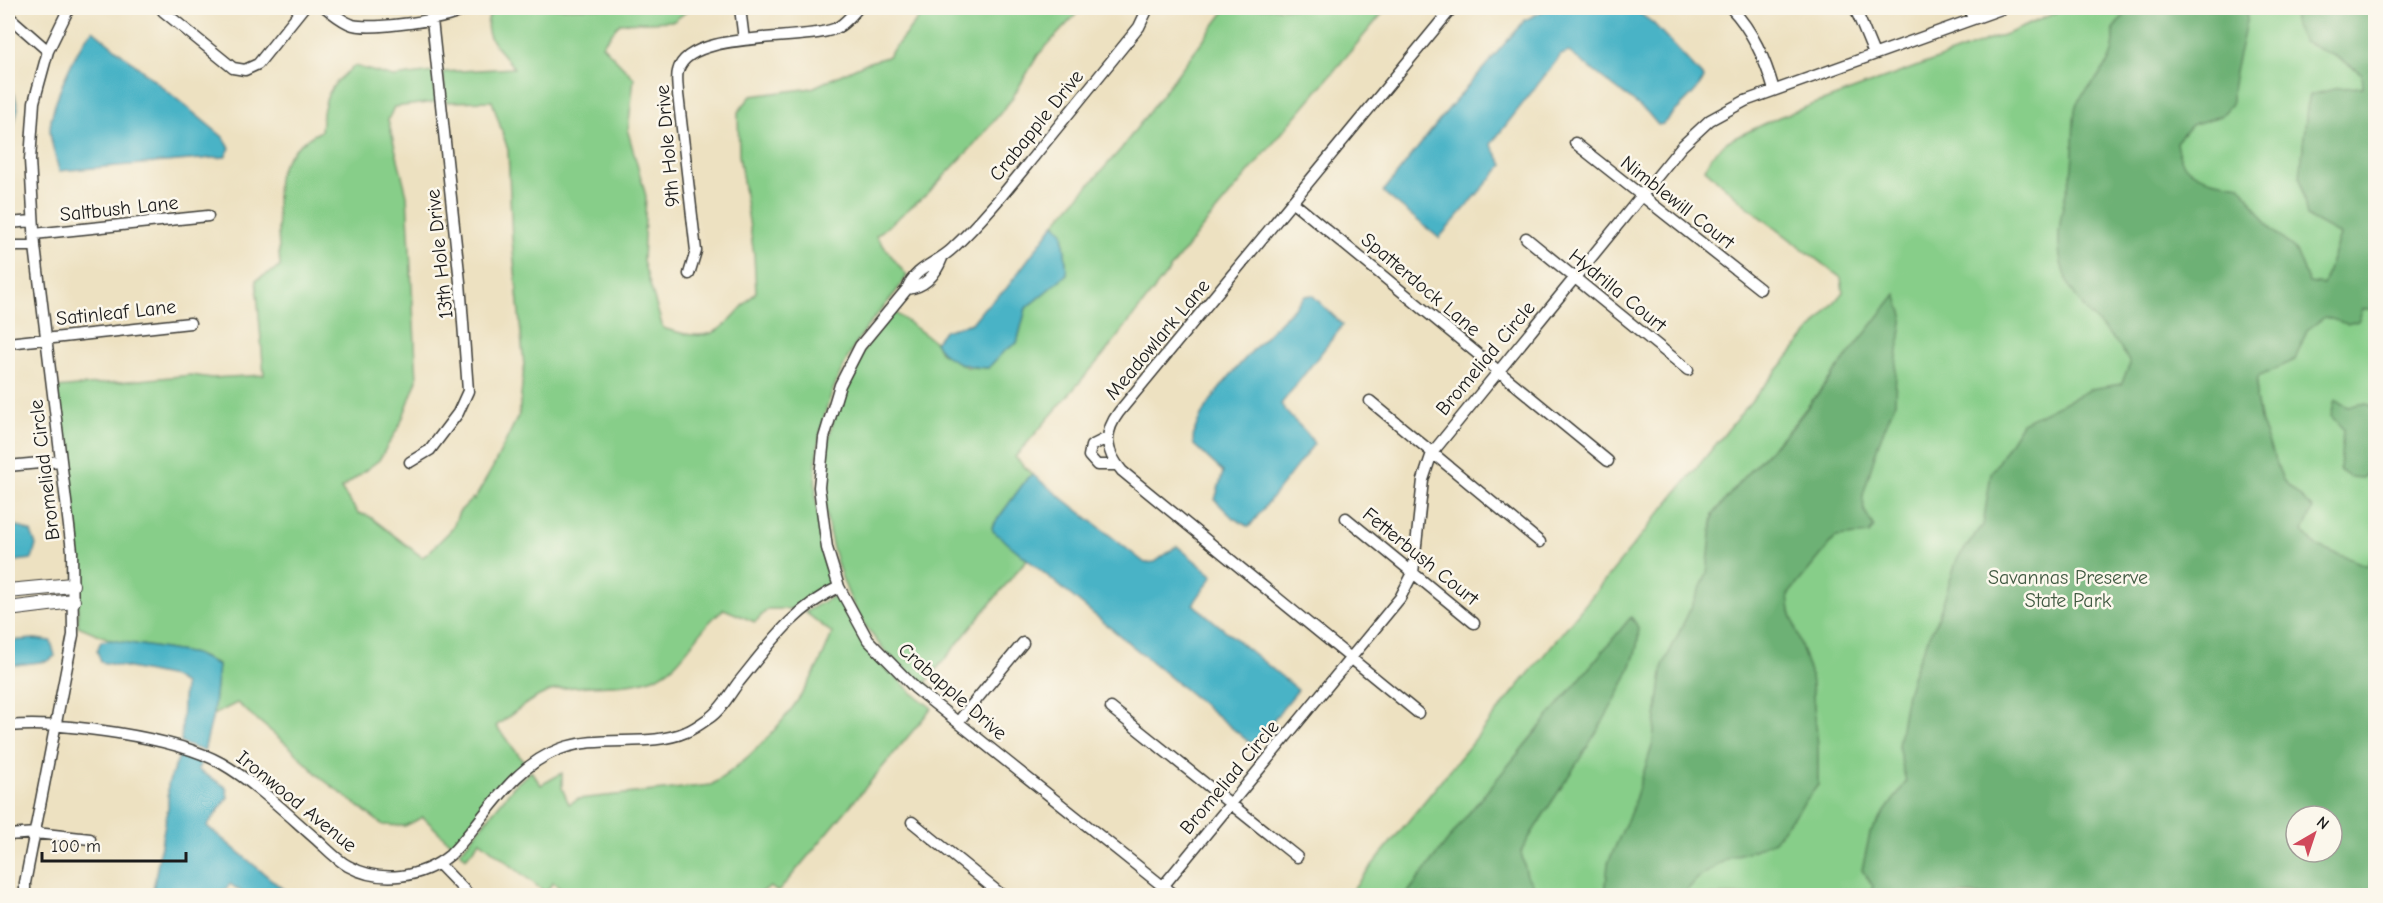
<svg xmlns="http://www.w3.org/2000/svg" width="2383" height="903" viewBox="0 0 2383 903" font-family="'Comic Neue',sans-serif">
<style>
.green{fill:#87ce89;stroke:#527552;stroke-width:1.5;fill-rule:evenodd}
.forest{fill:#6db175;stroke:#446648;stroke-width:1.5;fill-rule:evenodd}
.water{fill:#48b3c6;stroke:#326871;stroke-width:1.5}
.lines{fill:none;stroke-linecap:round;stroke-linejoin:round}
.street-casing{stroke:#3b3a35;stroke-width:13}
.secondary-casing{stroke:#3b3a35;stroke-width:16}
.street{stroke:#fff;stroke-width:10}
.secondary{stroke:#fff;stroke-width:14}
.labels{text-anchor:middle;stroke-width:5;stroke-linejoin:round;paint-order:stroke}
.street-label{font-size:20px;fill:#1c1c1c;stroke:#fbf7ec}
.park-label{font-size:20px;fill:#415a42;stroke:#fbf7ec}
</style>
<rect width="100%" height="100%" fill="#fbf7ec"/>
<filter id="ink" filterUnits="userSpaceOnUse"><feTurbulence type="fractalNoise" baseFrequency=".0167" numOctaves="2"/><feDisplacementMap in="SourceGraphic" scale="12" xChannelSelector="R" yChannelSelector="G"/><feConvolveMatrix kernelMatrix="1 2 1 2 8 2 1 2 1" color-interpolation-filters="sRGB"/></filter>
<filter id="wash" filterUnits="userSpaceOnUse"><feTurbulence type="fractalNoise" baseFrequency=".008" numOctaves="4" result="noise"/><feDisplacementMap in="SourceGraphic" scale="24" xChannelSelector="R" yChannelSelector="G"/><feGaussianBlur stdDeviation="1.35" result="paint"/><feColorMatrix in="noise" values="0 0 0 0 0 0 0 0 0 0 0 0 0 0 0 0 0 1.4 0 .05"/><feComposite in="paint" operator="in"/></filter>
<g filter="url(#wash)">
<rect width="100%" height="100%" fill="#ede1c1"/>
<path class="green" d="M493,8H691L674,21L620,23L602,45L634,78L628,132L646,196L643,261L663,328C717,346 720,330 756,292L754,255L739,155L738,112L751,96L812,88L866,63L887,57L927,8H1082L1038,55L1011,100L975,144L928,193L876,236L907,276C893,300 869,320 855,345C808,425 806,497 833,584L794,609H768L755,622L724,609C696,629 686,666 653,678C622,690 582,682 551,691C532,697 513,714 496,726L525,763L507,779L453,846L423,817L405,826L383,825L321,778L290,747L237,703L213,715L218,664L195,654L111,640L78,626L77,550L57,388L191,375L212,378L264,375L256,280L280,267C279,251 275,185 279,174C286,154 303,140 321,131C323,99 328,85 355,66L393,77L433,72L436,102L394,107L388,120L407,195L417,380L400,425L379,460L341,489L358,513L369,516L422,557L427,554L452,529L459,512L473,498L474,500L493,467L519,414L524,366L512,240L508,150L492,101L446,102L443,72L514,68C498,47 477,35 493,8Z
M1227,8H1387L1202,228L1104,354L1015,457L1033,475L1028,477L992,527L1027,559L926,682L941,697L939,700C916,681 890,660 873,636C843,598 825,534 824,486C823,453 833,418 844,388C855,359 874,335 893,311L935,342L940,352L966,367L988,368L1004,351L1017,343L1026,308L1067,274L1063,233L1055,223L1121,149Z
M2066,8H2130L2113,29L2116,45L2147,8H2375V895H1420L1540,726L1406,895L1347,896L1748,405L1843,292L1841,278L1749,208L1705,169L1711,156L1728,141L1779,117L2014,31ZM1896,295L1711,538L1713,515L1743,478L1792,426ZM2296,816H2332V852H2296Z
M837,594L864,644L911,692L932,708L778,892L770,887L754,896L567,895L553,882L546,893L480,841L466,858L460,852L514,786L531,771L541,785L562,773V788L569,804L578,799L711,785C765,750 811,694 832,633L805,612Z"/>
<path class="forest" d="M2130,8H2248C2245,41 2231,70 2232,104L2221,116L2191,125L2176,142C2180,178 2209,180 2240,185L2271,229L2296,251L2309,283L2323,285L2340,235L2307,217L2300,177L2307,107L2310,95L2338,88L2363,87L2362,73L2335,56L2303,42L2294,24V8H2375V309H2363L2358,321L2347,324L2325,317L2307,330L2295,360L2258,377L2256,399L2261,423L2283,480L2313,509L2303,531L2315,545L2368,566L2375,546V895H1869L1873,886L1862,870L1870,833L1906,782L1898,746L1907,693L1917,662L1938,618L1957,559L1983,525L1991,473L2022,423L2091,389L2121,384L2130,364C2121,343 2105,332 2090,315C2060,281 2053,251 2063,206C2065,193 2071,180 2072,166C2074,153 2072,111 2077,103C2094,78 2119,63 2113,29ZM2296,816H2332V852H2296Z
M1896,294L1903,315L1896,366L1895,403L1879,442L1863,495L1864,510L1874,527L1869,534L1836,537L1788,595L1790,611L1811,676L1818,745V785L1774,841L1754,850L1730,857L1697,879L1683,895H1605L1608,863L1632,809L1652,746L1663,666L1707,574L1713,515L1743,478L1793,426Z
M2335,400L2348,407C2358,404 2367,401 2375,409V460L2363,478L2349,477L2340,470L2343,429L2331,416Z
M1631,617C1633,620 1637,624 1638,628C1646,676 1545,805 1521,852L1527,876L1539,895H1406L1468,814Z"/>
<path class="water" d="M1549,8H1632L1653,23L1704,78C1696,95 1676,109 1663,124L1658,125L1647,112L1569,52L1561,55L1491,144L1503,165L1439,238L1383,192L1450,107L1525,20Z
M93,30L223,137L230,148L225,157L59,171C56,158 50,142 50,129C51,106 76,46 93,30Z
M8,88L14,93L18,108L10,142V170L8,174Z
M1055,223L1063,232L1067,274L1026,308L1017,343L1004,351L988,368C967,367 945,362 935,342L944,331L972,323L984,308L1006,289Z
M1312,295L1343,325L1281,404C1289,420 1306,427 1314,444L1249,527L1233,518L1215,500L1223,472L1194,445C1183,413 1282,321 1305,296Z
M1033,475L1145,563L1155,562L1177,546L1213,576L1193,604L1298,690L1254,743L1249,742L993,531L992,527L1028,477Z
M8,526H18L31,532L36,545L32,559L8,562Z
M35,639L51,641L55,656L48,661L8,666V641Z
M111,640L195,654L218,665L213,715L204,751L181,743L184,684L173,677L101,662L97,651L101,641Z
M180,754L201,761L198,770L226,787L228,797L207,826L290,895H246L230,884L221,895H152L168,807V784Z"/>
</g>
<g filter="url(#ink)">
<g class="lines">
<g class="street-casing">
<path id="street" d="M326,8C334,14 343,22 353,25C372,30 452,20 466,8
M740,8L744,40
M1148,8L1139,27C1104,70 1069,113 1035,155C1009,187 983,220 953,248C938,263 915,267 907,289L860,346L840,385L824,438L819,487L827,548L839,587L868,640L915,688L1175,896
M1731,8C1753,31 1765,59 1774,90
M1855,8L1874,54
M1969,8L1973,19
M163,11L233,68L245,70L258,64L303,8
M8,16L48,51
M1575,143L1760,289
M1294,203L1608,461
M8,223L33,221
M34,234L208,216
M1526,238L1688,370
M8,246H35
M689,274L696,251L678,94C678,87 676,77 678,71C688,30 801,42 834,29C843,26 852,15 858,8
M907,289C925,287 936,274 942,258
M8,343L190,323
M1370,401L1540,542
M1107,438L1091,446L1089,456L1097,465H1117
M410,462L430,450L458,413L468,391L460,282L432,20
M8,466L61,461
M1346,518L1474,623
M1111,708L1297,857
M1418,713L1122,471C1105,451 1103,433 1119,412L1452,8
M958,722L1023,643
M8,726C60,721 175,737 221,763C256,783 286,813 317,840C326,848 337,860 348,866C381,884 422,878 450,855C486,819 509,768 560,749C600,734 649,748 686,732C694,729 702,723 709,718C721,710 730,694 738,683C769,645 794,608 839,587
M912,822L1003,896
M8,835L36,833L90,839
M439,864L470,896
M25,896V883L73,635L72,551L35,246L30,160L34,102L48,51L69,8
M1155,896L1400,598L1413,573L1423,480L1432,453L1682,146L1710,120L1745,101L2004,8"/>
</g>
<g class="secondary-casing">
<path id="secondary" d="M8,591L72,585
M8,609L73,601"/>
</g>
<use href="#street" class="street"/>
<use href="#secondary" class="secondary"/>
</g>
</g>
<g class="labels">
<g class="street-label">
<text transform="translate(1036 125) rotate(-51)" y="7">Crabapple Drive</text>
<text transform="translate(667 146) rotate(-95)" y="7">9th Hole Drive</text>
<text transform="translate(1678 202) rotate(38)" y="7">Nimblewill Court</text>
<text transform="translate(119 208) rotate(-6)" y="7">Saltbush Lane</text>
<text transform="translate(439 254) rotate(-96)" y="7">13th Hole Drive</text>
<text transform="translate(1421 284) rotate(40)" y="7">Spatterdock Lane</text>
<text transform="translate(1618 290) rotate(39)" y="7">Hydrilla Court</text>
<text transform="translate(116 312) rotate(-6)" y="7">Satinleaf Lane</text>
<text transform="translate(1157 339) rotate(-50)" y="7">Meadowlark Lane</text>
<text transform="translate(1485 358) rotate(-50)" y="7">Bromeliad Circle</text>
<text transform="translate(44 470) rotate(-97)" y="7">Bromeliad Circle</text>
<text transform="translate(1421 556) rotate(39)" y="7">Fetterbush Court</text>
<text transform="translate(953 691) rotate(41)" y="7">Crabapple Drive</text>
<text transform="translate(1229 777) rotate(-50)" y="7">Bromeliad Circle</text>
<text transform="translate(297 801) rotate(39)" y="7">Ironwood Avenue</text>
</g>
<g class="park-label">
<text x="2068" y="584">Savannas Preserve<tspan x="2068" dy="23">State Park</tspan></text>
</g>
</g>
<rect width="2383" height="903" fill="none" stroke="#fbf7ec" stroke-width="30"/>
<g transform="translate(2314 834) rotate(39)"><circle r="28" fill="#fbf7ec" stroke="#a29f99" stroke-width="1.5"/>
<path d="M0-4.5L10 22L0 15L-10 22Z" fill="#d1495b"/>
<text y="-9" font-size="16" font-weight="bold" text-anchor="middle" fill="#1c1c1c">N</text>
</g>
<path d="M42 852v9h144v-9" fill="none" stroke="#1c1c1c" stroke-width="3"/>
<text x="51" y="852" font-size="18" fill="#1c1c1c" stroke="#fbf7ec" stroke-width="4.5" paint-order="stroke">100 m</text>
</svg>
